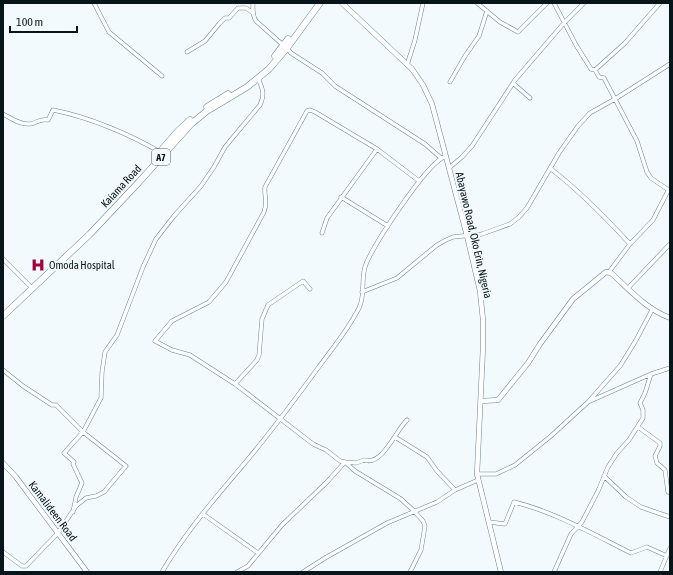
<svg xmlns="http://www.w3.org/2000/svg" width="673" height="575" viewBox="0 0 673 575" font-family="'Asap Condensed',sans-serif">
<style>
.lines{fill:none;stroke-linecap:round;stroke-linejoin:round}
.minor-casing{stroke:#648794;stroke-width:4.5}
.tertiary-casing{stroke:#648794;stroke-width:5.5}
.trunk-casing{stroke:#648794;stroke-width:7}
.minor{stroke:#fff;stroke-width:3.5}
.tertiary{stroke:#fff;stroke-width:4.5}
.trunk{stroke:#fff;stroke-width:6}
.labels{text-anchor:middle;stroke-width:4;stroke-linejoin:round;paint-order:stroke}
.shield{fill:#f3fafd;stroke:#4e5a5e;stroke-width:1}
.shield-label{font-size:10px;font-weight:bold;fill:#07151a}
.street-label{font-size:11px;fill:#07151a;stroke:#f3fafd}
.poi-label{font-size:11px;fill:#07151a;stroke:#f3fafd;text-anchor:start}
</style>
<rect width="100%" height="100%" fill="#f3fafd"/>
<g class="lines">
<g class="minor-casing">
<path id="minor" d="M94,3L109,32L162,76
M253,3C253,10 252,15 256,21L283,45
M477,3L500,22L518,32L547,3
M554,3L576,45L591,69L595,70L625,43L660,3
M287,48L291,53L322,73L335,86L425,144L441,158
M187,52L205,41L219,24L225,18H229L238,8H246L253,13
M407,65L415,40L423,3
M595,70L599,77L604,78L637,141L647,172L651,178L670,191
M450,82L465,56L479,36L487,11
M514,84L530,98
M3,114C11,118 20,125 30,124C37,123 40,118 48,120L53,110C89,117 129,134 160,152
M449,168L462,157L472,146L515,80L564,23L584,3
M551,169C580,191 605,217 630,244
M341,197L388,226
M322,233L327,218L377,149
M3,259L30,286
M609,272L630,244L653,220L669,189
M628,288L670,244
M362,292L397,278L437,245L446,240L453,237L482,234L510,224L519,217L527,208L559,153L578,126L590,113L615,99L670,64
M3,370L23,386L52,405H56L83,432L126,466L104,492L96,496L86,498L76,506L58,533L26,566H22L3,552
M235,384L257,360L259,355L262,319L268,305L303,281L310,289
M589,401L620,366L635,342L652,310
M638,427L660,443V446L655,456L657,463L665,470L668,492L670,493
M395,437L427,457L437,471L455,490
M477,474H496L515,465L551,436L588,402L651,374L670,368
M604,476L626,497L641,507L670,517
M73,512L76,497L82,483L73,464L74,462L64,453L83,432L101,398L102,372L105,352L117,335L143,267L156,239L174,216L201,186L214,167L225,147L260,105C265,94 263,90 258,78
M203,514L258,553
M489,522L505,524L514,502C555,512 593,534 631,553L647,547L667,556
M162,572C185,533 215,498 244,464C270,433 294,401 318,368C332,349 348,330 359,308C366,295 360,278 366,264C375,243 427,162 446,156
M237,572L248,566L282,525L327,482L345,462L356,463L364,460C382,467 396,430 407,420
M303,572L325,558L387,523L437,502L455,490L478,480
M410,572L421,550L425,526L423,521L414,511L401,499L355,471L345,462L340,461L326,450L313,444L235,384L207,366L190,355L172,350L155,341L172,321L209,302L226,282L264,212C268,201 264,198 265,187L307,111L310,110L315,112L377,149L419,181
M554,572L571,534L582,522L598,491L608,467L617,453L629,440L643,418V410L640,403L645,393L651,374
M660,572L670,548"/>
</g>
<g class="tertiary-casing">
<path id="tertiary" d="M342,3L412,69L423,85L432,104L467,236L480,291L483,320V347L477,474L501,572
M482,401L498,400L528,363L540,344L573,299L606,272L611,273C630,290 646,309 670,318
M3,463L16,477L87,572"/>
</g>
<g class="trunk-casing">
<path id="trunk" d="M275,56L288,39
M207,107L228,94
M157,155L179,130L190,120
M3,316L90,234L139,182L191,124L207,111L247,87L269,69L287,48L320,3"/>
</g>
<use href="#minor" class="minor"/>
<use href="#tertiary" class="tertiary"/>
<use href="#trunk" class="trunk"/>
</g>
<defs>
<g id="hospital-bare" transform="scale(1.08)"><path d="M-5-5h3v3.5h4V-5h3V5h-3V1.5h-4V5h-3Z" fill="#a10239" stroke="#f3fafd" stroke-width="2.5" paint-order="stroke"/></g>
</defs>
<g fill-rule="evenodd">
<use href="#hospital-bare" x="38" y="265"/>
</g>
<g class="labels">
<rect class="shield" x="152" y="149" width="18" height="16" rx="3"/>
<g class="shield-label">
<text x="161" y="161">A7</text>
</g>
<g class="street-label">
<text transform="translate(121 186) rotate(-47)" y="4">Kaiama Road</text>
<text transform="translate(474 235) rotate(77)" y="4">Abayawo Road, Oko Erin, Nigeria</text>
<text transform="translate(53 511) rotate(53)" y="4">Kamalideen Road</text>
</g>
<g class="poi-label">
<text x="49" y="269">Omoda Hospital</text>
</g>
</g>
<rect width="673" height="575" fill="none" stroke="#07151a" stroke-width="8"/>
<path d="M10 26v6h67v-6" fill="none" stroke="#07151a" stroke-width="2"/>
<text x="16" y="26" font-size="12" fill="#07151a" stroke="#f3fafd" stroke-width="3" paint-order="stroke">100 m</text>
</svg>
